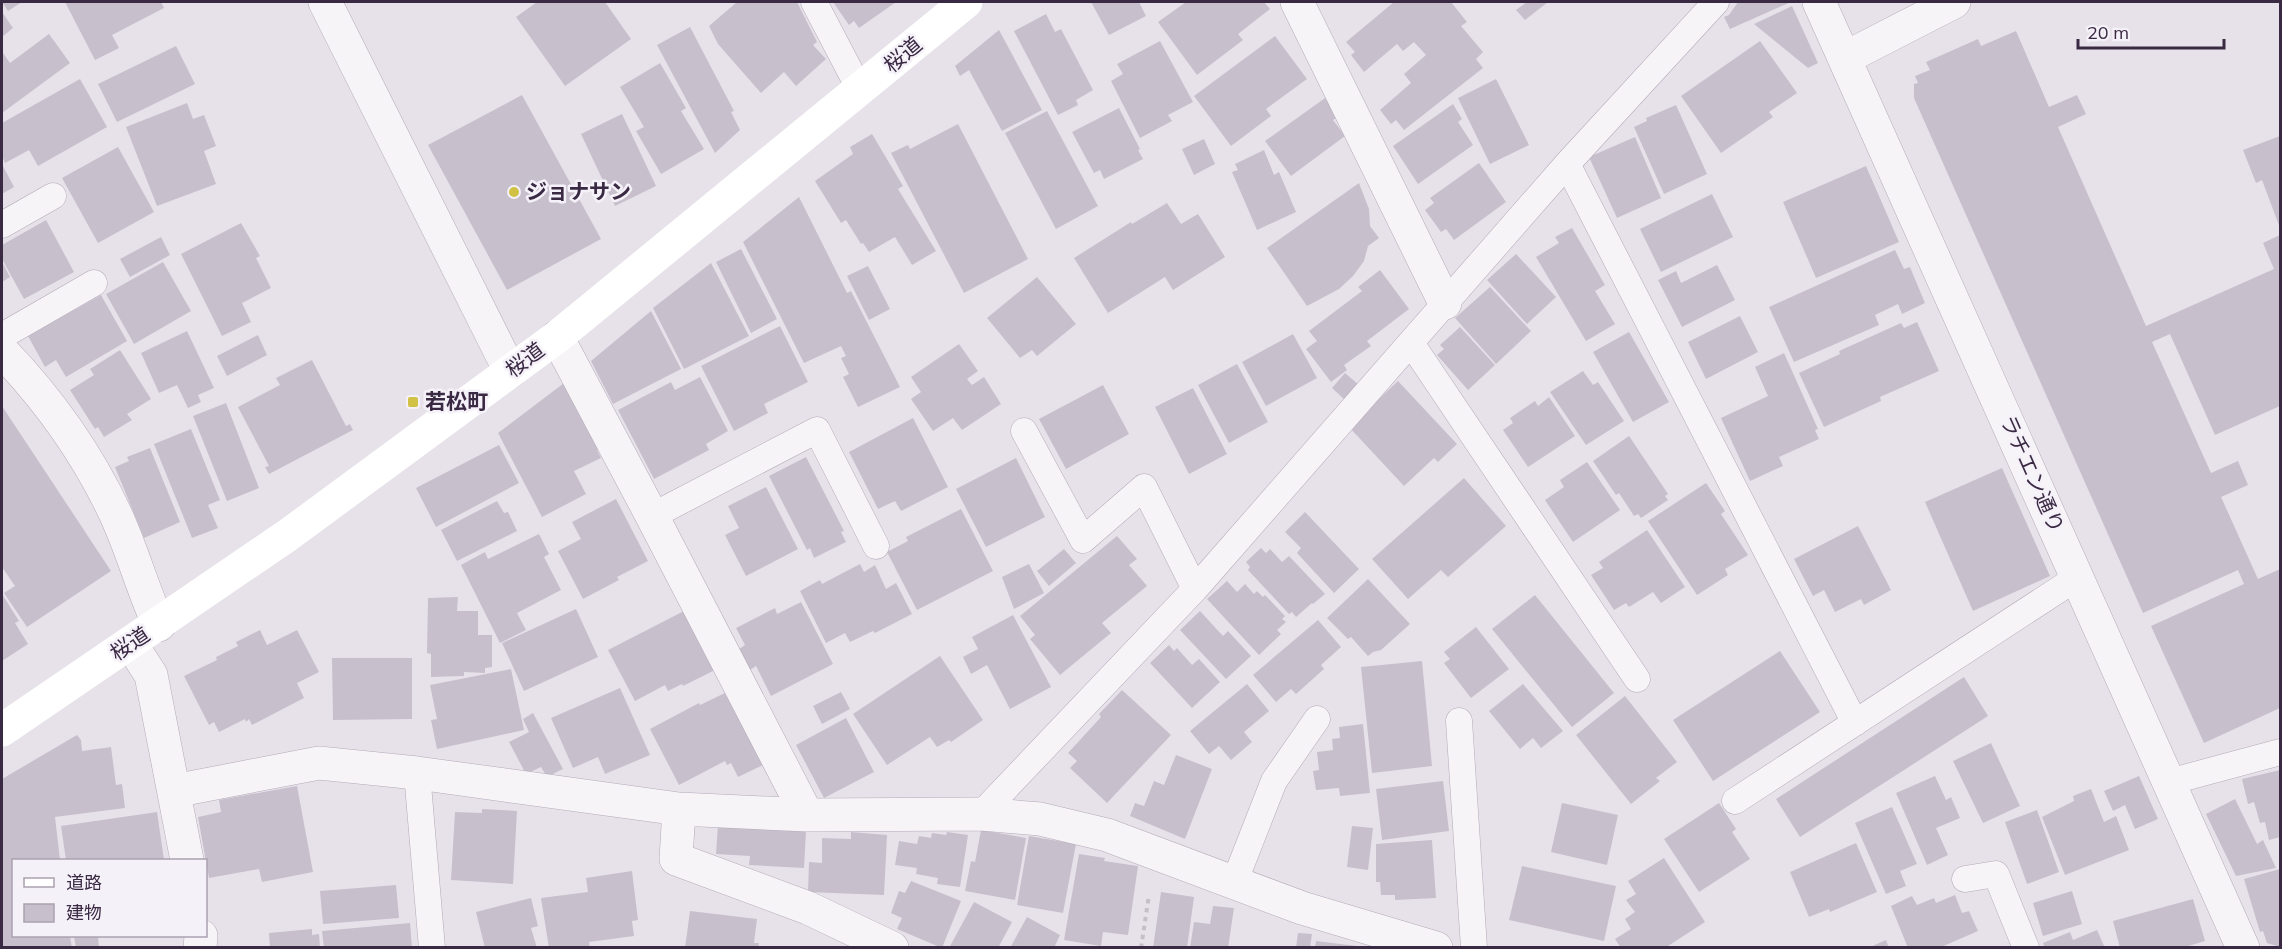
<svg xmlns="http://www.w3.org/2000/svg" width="2282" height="949" viewBox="0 0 2282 949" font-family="Mulish,'Noto Sans JP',sans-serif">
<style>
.building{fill:#c8bfcd}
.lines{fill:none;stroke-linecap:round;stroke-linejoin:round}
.lane-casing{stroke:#b3aab8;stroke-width:27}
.street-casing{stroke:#b3aab8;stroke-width:34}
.path{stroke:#c6bfc9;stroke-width:4;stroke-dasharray:4.5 4.5;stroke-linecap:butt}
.lane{stroke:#f7f4f8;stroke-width:26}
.street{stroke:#f7f4f8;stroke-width:33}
.secondary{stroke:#fff;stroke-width:33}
.poi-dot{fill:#d1c245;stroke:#f5f1f8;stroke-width:2}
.labels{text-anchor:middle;stroke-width:5;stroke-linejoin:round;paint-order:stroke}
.street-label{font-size:21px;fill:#3a2943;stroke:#f5f1f8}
.poi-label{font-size:21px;font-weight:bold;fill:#3a2943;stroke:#f5f1f8;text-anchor:start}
</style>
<rect width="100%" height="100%" fill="#e7e2ea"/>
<path class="building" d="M2,2H22L8,11Z
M65,2H161L164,8L112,35L119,48L95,60Z
M537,2H605L631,39L565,86L516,17Z
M737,2H797L817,42L813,45L826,59L796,86L784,72L761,93L718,44L709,26Z
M833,2H896L859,28L854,21L849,25Z
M1091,2H1139L1146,16L1109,35Z
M1186,2H1264L1270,9L1238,34L1243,40L1197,75L1158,22Z
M1394,2H1451L1467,22L1461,26L1483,52L1476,59L1483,68L1404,130L1396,120L1391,124L1380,110L1411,83L1404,74L1426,55L1414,42L1403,51L1397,44L1364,72L1351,55L1355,52L1346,42Z
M1527,2H1548L1525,20L1516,10Z
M1738,2H1791L1730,29L1724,17L1729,15Z
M1792,6L1818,63L1808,68L1754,24Z
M2,12L13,28L2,37Z
M1046,14L1055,32L1061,29L1093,90L1076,100L1078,105L1058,115L1014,31Z
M690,27L734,111L731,112L740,130L715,153L657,45Z
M999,30L1042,110L1002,131L969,70L960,76L955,66Z
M2016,31L2049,107L2077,95L2086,114L2058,127L2146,326L2274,269L2263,243L2280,235V406L2215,435L2170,334L2152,342L2211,473L2238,461L2248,485L2221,497L2258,579L2280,569V708L2204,743L2151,626L2244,584L2238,570L2143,613L1914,98V84L1918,83L1915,76L1930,70L1926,62L1978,39L1981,46Z
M49,34L70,63L2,113V55L3,53L10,63Z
M1275,36L1307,79L1266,109L1271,116L1231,146L1194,96Z
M1160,41L1193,102L1168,115L1172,121L1140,138L1111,81L1123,74L1117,64Z
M1760,41L1797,93L1769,112L1773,117L1721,153L1681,96Z
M176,46L195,84L117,122L98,84Z
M660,63L686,108L681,111L704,149L661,174L636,131L644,127L620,87Z
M80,79L107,127L38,166L29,150L5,163L2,156V123Z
M1496,79L1529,145L1490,164L1458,98Z
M522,95L601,239L507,290L428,145Z
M1325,98L1338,117L1333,120L1345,136L1291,176L1265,141Z
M187,103L193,119L204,115L216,146L204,151L216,184L157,206L126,127Z
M1453,104L1462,119L1458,122L1473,145L1418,184L1393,146Z
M1676,105L1707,174L1664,194L1634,127L1647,121L1646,118Z
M1119,108L1140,149L1138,150L1143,159L1104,179L1100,170L1094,173L1072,132Z
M1047,111L1098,206L1056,229L1005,133Z
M622,114L656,186L615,206L581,134Z
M958,124L1028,259L964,293L891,153L908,145L910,149Z
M872,134L903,186L898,189L936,251L912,265L895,237L869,252L863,243L861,244L846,220L841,223L815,181L853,154L850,147Z
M2280,136V228L2262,180L2256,183L2243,150Z
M1635,137L1661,198L1617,218L1589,157Z
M1204,139L1215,164L1194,175L1182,149Z
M118,147L154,212L98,243L62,178Z
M1264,150L1274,175L1279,172L1296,212L1257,230L1232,172L1238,170L1235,164Z
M1479,163L1506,202L1454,240L1446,229L1441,232L1425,210L1434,203L1430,198Z
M2,164L14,187L2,194Z
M1866,166L1899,242L1816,278L1783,202Z
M1359,183L1369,209L1370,226L1379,238L1368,246L1364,261L1353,276L1339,289L1307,306L1267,248Z
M1712,194L1733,237L1661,272L1640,229Z
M799,197L847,293L851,291L900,387L858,407L843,377L849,374L841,358L846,356L841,346L804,363L743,242Z
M1167,203L1181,224L1198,214L1225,257L1173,290L1165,277L1108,313L1074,258L1131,222L1132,224Z
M46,220L74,272L24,299L2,259V245Z
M241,223L260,256L256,258L271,288L242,303L251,322L222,336L181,254Z
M1572,228L1605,285L1595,291L1615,324L1586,341L1536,257L1559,243L1555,237Z
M161,237L170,255L130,277L120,259Z
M741,249L777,319L751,333L716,262Z
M1895,250L1904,269L1910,267L1925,303L1902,314L1898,304L1875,315L1879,325L1794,362L1769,307Z
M1516,254L1556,297L1527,324L1487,280Z
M2,262L10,277L2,282Z
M163,262L191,311L134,344L106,294Z
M711,263L749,336L684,369L653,308Z
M1717,265L1735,300L1682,327L1658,280L1676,271L1681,283Z
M868,266L890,309L869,320L847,276Z
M1380,270L1409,309L1367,341L1371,346L1344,365L1347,370L1331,382L1306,349L1317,341L1309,331L1362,291L1358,287Z
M1037,277L1076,324L1037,356L1032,350L1020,358L987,318Z
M1490,287L1531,331L1496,364L1455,318Z
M101,295L127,341L66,377L56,360L45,367L28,336Z
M651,311L681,369L613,404L591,361Z
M1740,316L1758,352L1706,379L1688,342Z
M1917,322L1939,371L1880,397L1881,401L1824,427L1799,373L1840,354L1839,351L1901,323L1904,328Z
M780,326L808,382L764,404L768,413L734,431L701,366Z
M1460,327L1495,365L1468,390L1437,355L1444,349L1440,345Z
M187,331L214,388L198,395L201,402L188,408L177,385L159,393L141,353Z
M1629,332L1669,402L1633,422L1593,352Z
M1293,334L1317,378L1266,406L1242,362Z
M258,335L267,355L227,376L217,356Z
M959,344L978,371L967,379L972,385L984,377L1001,404L962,430L953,418L933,431L911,399L921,392L911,377Z
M120,350L151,399L127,414L132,420L104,437L98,427L95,429L70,390L94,375L90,369Z
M1784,353L1818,429L1815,430L1819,439L1779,457L1783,466L1750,481L1721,418L1768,396L1755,367Z
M312,360L346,426L350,424L353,430L269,474L265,467L269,466L238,407L280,385L276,378Z
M1237,364L1268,422L1229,443L1198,385Z
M1583,371L1593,385L1598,382L1624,421L1586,445L1550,392Z
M1345,373L1359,385L1346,401L1332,388Z
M700,377L728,431L706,444L709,450L654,479L618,410L671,382L675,390Z
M1398,381L1457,444L1438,462L1434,458L1404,486L1349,427Z
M564,383L603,447L597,450L601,458L574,471L586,494L542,517L498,433Z
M1103,385L1129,434L1066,469L1039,419Z
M1193,388L1227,454L1189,474L1155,407Z
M1549,397L1575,436L1528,467L1503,430L1513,423L1510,418L1535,401L1538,406Z
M226,403L259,488L227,501L193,416Z
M2,406L111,571L27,627L4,593L15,586L2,567Z
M913,418L948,487L901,511L895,501L878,509L849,452Z
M191,429L220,500L208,505L218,528L192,538L154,444Z
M1629,436L1668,494L1665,496L1668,500L1641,518L1638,514L1634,516L1619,493L1616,495L1593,461Z
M499,445L519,483L436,527L416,488Z
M150,448L180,522L144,538L115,467L129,461L127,457Z
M806,457L844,531L841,532L846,542L814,558L810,548L807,550L769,476Z
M1016,458L1045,517L986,547L956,489Z
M1587,462L1620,510L1573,542L1545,500L1564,487L1560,480Z
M2002,468L2050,576L1973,611L1925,502Z
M1464,478L1506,526L1448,577L1441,570L1408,599L1372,559Z
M1706,483L1725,511L1721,514L1748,555L1725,569L1728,575L1697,595L1648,521Z
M766,487L798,549L746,576L725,535L739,528L728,506Z
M616,499L648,561L617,577L619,580L583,599L558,551L581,539L572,522Z
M497,501L504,513L508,512L517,531L457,561L441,530Z
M961,509L993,571L917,610L887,552L908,541L906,537Z
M1305,512L1359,569L1334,593L1297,553L1301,548L1285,532Z
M1858,526L1891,590L1864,605L1861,599L1835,612L1824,590L1813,596L1794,559Z
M1647,530L1685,587L1661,603L1653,592L1629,607L1626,603L1614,610L1591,575L1603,568L1599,562Z
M539,534L549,554L544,557L561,590L517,613L526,630L500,643L461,565L485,552L488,559Z
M1117,536L1137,559L1129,565L1147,586L1102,623L1111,633L1060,675L1030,639L1035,635L1020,616Z
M1261,548L1266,553L1270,549L1282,562L1289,556L1325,594L1313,604L1312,603L1296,617L1292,612L1289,614L1248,570L1250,567L1246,562Z
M1064,549L1076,563L1049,586L1037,571Z
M860,564L864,572L875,565L886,589L896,583L912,614L875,633L873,631L850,642L845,633L826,643L800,591L820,580L822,584Z
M1029,564L1044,593L1014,609L1002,577Z
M1368,579L1410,624L1381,650L1373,652L1368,656L1351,637L1348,639L1327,618Z
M1227,581L1237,592L1245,584L1254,594L1257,591L1263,597L1265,595L1285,616L1282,619L1286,622L1277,630L1281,634L1259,655L1207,599Z
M2,594L19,621L15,623L28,644L2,661Z
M1535,595L1614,693L1572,727L1492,629Z
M458,597L457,611H478V635H492V667L485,668V673L464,672V676L431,677V654L427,653L428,598Z
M801,602L833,664L771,696L756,666L750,670L739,649L745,645L736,628L775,608L777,614Z
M576,609L598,657L524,691L502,643Z
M684,611L715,670L683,686L682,684L668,691L665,685L635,701L608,650Z
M1200,611L1223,636L1228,631L1251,656L1226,679L1180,630Z
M1013,615L1051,687L1010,709L987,665L971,674L963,657L978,649L972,637Z
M1318,620L1341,647L1321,665L1324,669L1296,694L1291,689L1276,702L1253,675Z
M1476,627L1509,669L1471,698L1444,663L1450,659L1444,652Z
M260,630L267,645L297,630L319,672L297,683L304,698L252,725L249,719L246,722L245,719L219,732L214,722L209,725L184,676L217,660L216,657L238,646L236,642Z
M1169,645L1174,651L1177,648L1192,665L1199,659L1220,682L1192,708L1150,663Z
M1780,651L1820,712L1713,781L1673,720Z
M940,656L983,720L951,742L949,740L937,747L930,737L887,765L853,714Z
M332,658H412V719L333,720Z
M1422,661L1432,766L1372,773L1361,667Z
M511,669L524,730L437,749L431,720L437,719L430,685Z
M1964,677L1988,716L1800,837L1776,799Z
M1247,684L1269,711L1244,732L1252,742L1231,760L1219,746L1209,754L1190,731Z
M1523,684L1563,731L1541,748L1533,738L1520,749L1489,711Z
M620,688L650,755L605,774L598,757L573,768L551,718Z
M1122,690L1171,735L1107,803L1070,768L1077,761L1068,753L1101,717L1099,714Z
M841,692L850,709L822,724L813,706Z
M725,693L763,765L738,777L731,763L727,765L725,761L679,785L650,729L699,703L700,705Z
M1625,696L1677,762L1656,778L1660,781L1631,804L1576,735Z
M533,713L563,769L547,777L541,767L526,774L509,742L529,732L523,719Z
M846,718L874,772L824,798L796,745Z
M1363,724L1370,793L1340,796L1339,788L1316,790L1313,771L1319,770L1317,752L1333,750L1332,739L1340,738L1339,727Z
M77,735L81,740L82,751L111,747L116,785L122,784L125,808L55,817L60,860H14V936H70L72,948H2V779Z
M1991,743L2020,806L1983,823L1953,761Z
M1176,755L1212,769L1185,839L1130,816L1135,803L1144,806L1154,781L1164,785Z
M2280,770V837L2269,840L2265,822L2260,823L2254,802L2248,804L2242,779Z
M1935,776L1946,800L1951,797L1960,818L1936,828L1948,855L1927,865L1896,793Z
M2139,776L2158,819L2135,829L2125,805L2113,811L2104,791Z
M1443,781L1449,831L1382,840L1376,789Z
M297,786L313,872L262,882L259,869L209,878L198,817L221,812L219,800Z
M2091,789L2104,822L2116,816L2129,850L2065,875L2042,817L2074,801L2073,796Z
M2235,799L2257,844L2263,840L2276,868L2236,876L2206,814Z
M1562,803L1618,815L1607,865L1551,852Z
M1719,803L1736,829L1732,832L1750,859L1699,892L1664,839Z
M1892,807L1917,864L1900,871L1906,886L1886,894L1855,823Z
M482,809L517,811L513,884L451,880L455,812L482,813Z
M2037,810L2059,872L2027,884L2005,822Z
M157,812L164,860H66L61,826Z
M718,825L806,831L804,868L749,865L750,856L716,854Z
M1352,826L1373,828L1368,870L1347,867Z
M981,830L1026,838L1015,900L965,891L971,861L975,862Z
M851,832L887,835L884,895L808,892L809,862L822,863V838L851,839Z
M947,832L968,835L960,887L937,884L938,878L916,874L917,868L895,865L899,841L917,844L919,836L931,838L932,833L946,835Z
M1029,836L1076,844L1063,913L1017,905Z
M1432,840L1436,898L1395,900V895H1381L1380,882H1376V844Z
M1856,843L1877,892L1830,912L1829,909L1809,917L1790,872Z
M1079,854L1105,858L1104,861L1138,866L1128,935L1103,932L1101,946L1064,940Z
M1664,858L1705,922L1665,948H1621L1615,939L1631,929L1625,919L1635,912L1626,900L1636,894L1628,881Z
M1522,866L1616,886L1604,941L1509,920Z
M2280,869V947L2267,943L2263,931L2260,932L2244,879Z
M632,871L638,920L632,921L634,936L589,942L590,948H549L541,898L588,892L586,878Z
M911,881L961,901L942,948L897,929L902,918L891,913L899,891L905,893Z
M396,885L399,918L323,924L320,891Z
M2072,891L2082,924L2043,936L2033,903Z
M1161,892L1194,897L1187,948H1153Z
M1955,895L1962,913L1969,911L1978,931L1939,948H1908L1891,906L1912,896L1917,905L1934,898L1936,903Z
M531,898L538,926L531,928L537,948H485L476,912Z
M2193,899L2205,941L2182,948H2120L2113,921Z
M974,902L1012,922L998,948H949Z
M1213,906L1234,908L1228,948H1190L1194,922L1210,924Z
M690,911L757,919L754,943H759L758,948H685Z
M1027,917L1060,935L1054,948H1010Z
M410,923L412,948H324L322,931Z
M312,929V935L319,934L320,948H270L269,933Z
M2097,930L2105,948H2045L2043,943L2070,932L2073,940Z
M1298,933L1312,934L1310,948H1296Z
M74,936H98L99,948H76Z
M1886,940L1889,948H1868Z
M1316,941L1357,946V948H1315Z"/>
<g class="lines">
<g class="lane-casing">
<path id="lane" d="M814,2L860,90
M1567,164L1855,723
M2,225L53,196
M2,336L94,283
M1411,343L1637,679
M1024,431L1083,540L1144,487L1195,589
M652,516L817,430L876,546
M1459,721L1474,948
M417,773L432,948
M2169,782L2280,752
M1735,801L2078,577
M981,814L1195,589L1567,164L1716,2
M1965,879L1996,874L2026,948
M1234,883L1274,781L1317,719"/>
</g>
<g class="street-casing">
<path id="street" d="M325,2L510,371
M1297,2L1445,303
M1819,2L2243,948
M1845,58L1954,2
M557,337L652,516L807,815
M2,351C49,400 86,451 115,513C132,549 142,588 159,625
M131,644L151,675L187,860
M174,791L319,763L417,773L679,809L807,815L981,814L1040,819L1107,835L1302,908L1436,948
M679,809L676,859L808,908L892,948
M200,948L201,936"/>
</g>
<path class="path" d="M1141,948L1149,895"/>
<use href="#lane" class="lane"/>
<use href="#street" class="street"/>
<path class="secondary" d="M2,730L288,535L557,337L966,2"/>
</g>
<g class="poi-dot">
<circle cx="514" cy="192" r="6"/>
<rect x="407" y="396" width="12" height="12" rx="3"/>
</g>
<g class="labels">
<g class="street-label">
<text transform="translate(903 55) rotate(-40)" y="7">桜道</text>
<text transform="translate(525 360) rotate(-37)" y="7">桜道</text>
<text transform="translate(2032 474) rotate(66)" y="7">ラチエン通り</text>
<text transform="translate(130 644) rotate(-34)" y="7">桜道</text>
</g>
<g class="poi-label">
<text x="526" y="199">ジョナサン</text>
<text x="425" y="409">若松町</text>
</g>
</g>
<rect width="2282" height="949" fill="none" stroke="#3a2943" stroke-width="6"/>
<rect x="12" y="859" width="195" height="78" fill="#f5f1f8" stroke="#aaa1b0" stroke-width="1.5"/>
<rect x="24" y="878" width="30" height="9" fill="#ffffff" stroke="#aaa1b0" stroke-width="1.5"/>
<text x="66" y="889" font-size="18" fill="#3a2943">道路</text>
<rect x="24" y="904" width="30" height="18" fill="#c8bfcd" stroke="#aaa1b0" stroke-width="1.5"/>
<text x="66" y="919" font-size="18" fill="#3a2943">建物</text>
<path d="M2078 39v9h146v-9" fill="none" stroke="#3a2943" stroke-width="3"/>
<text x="2087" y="39" font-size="18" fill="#3a2943" stroke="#f5f1f8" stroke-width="4.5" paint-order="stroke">20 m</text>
</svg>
